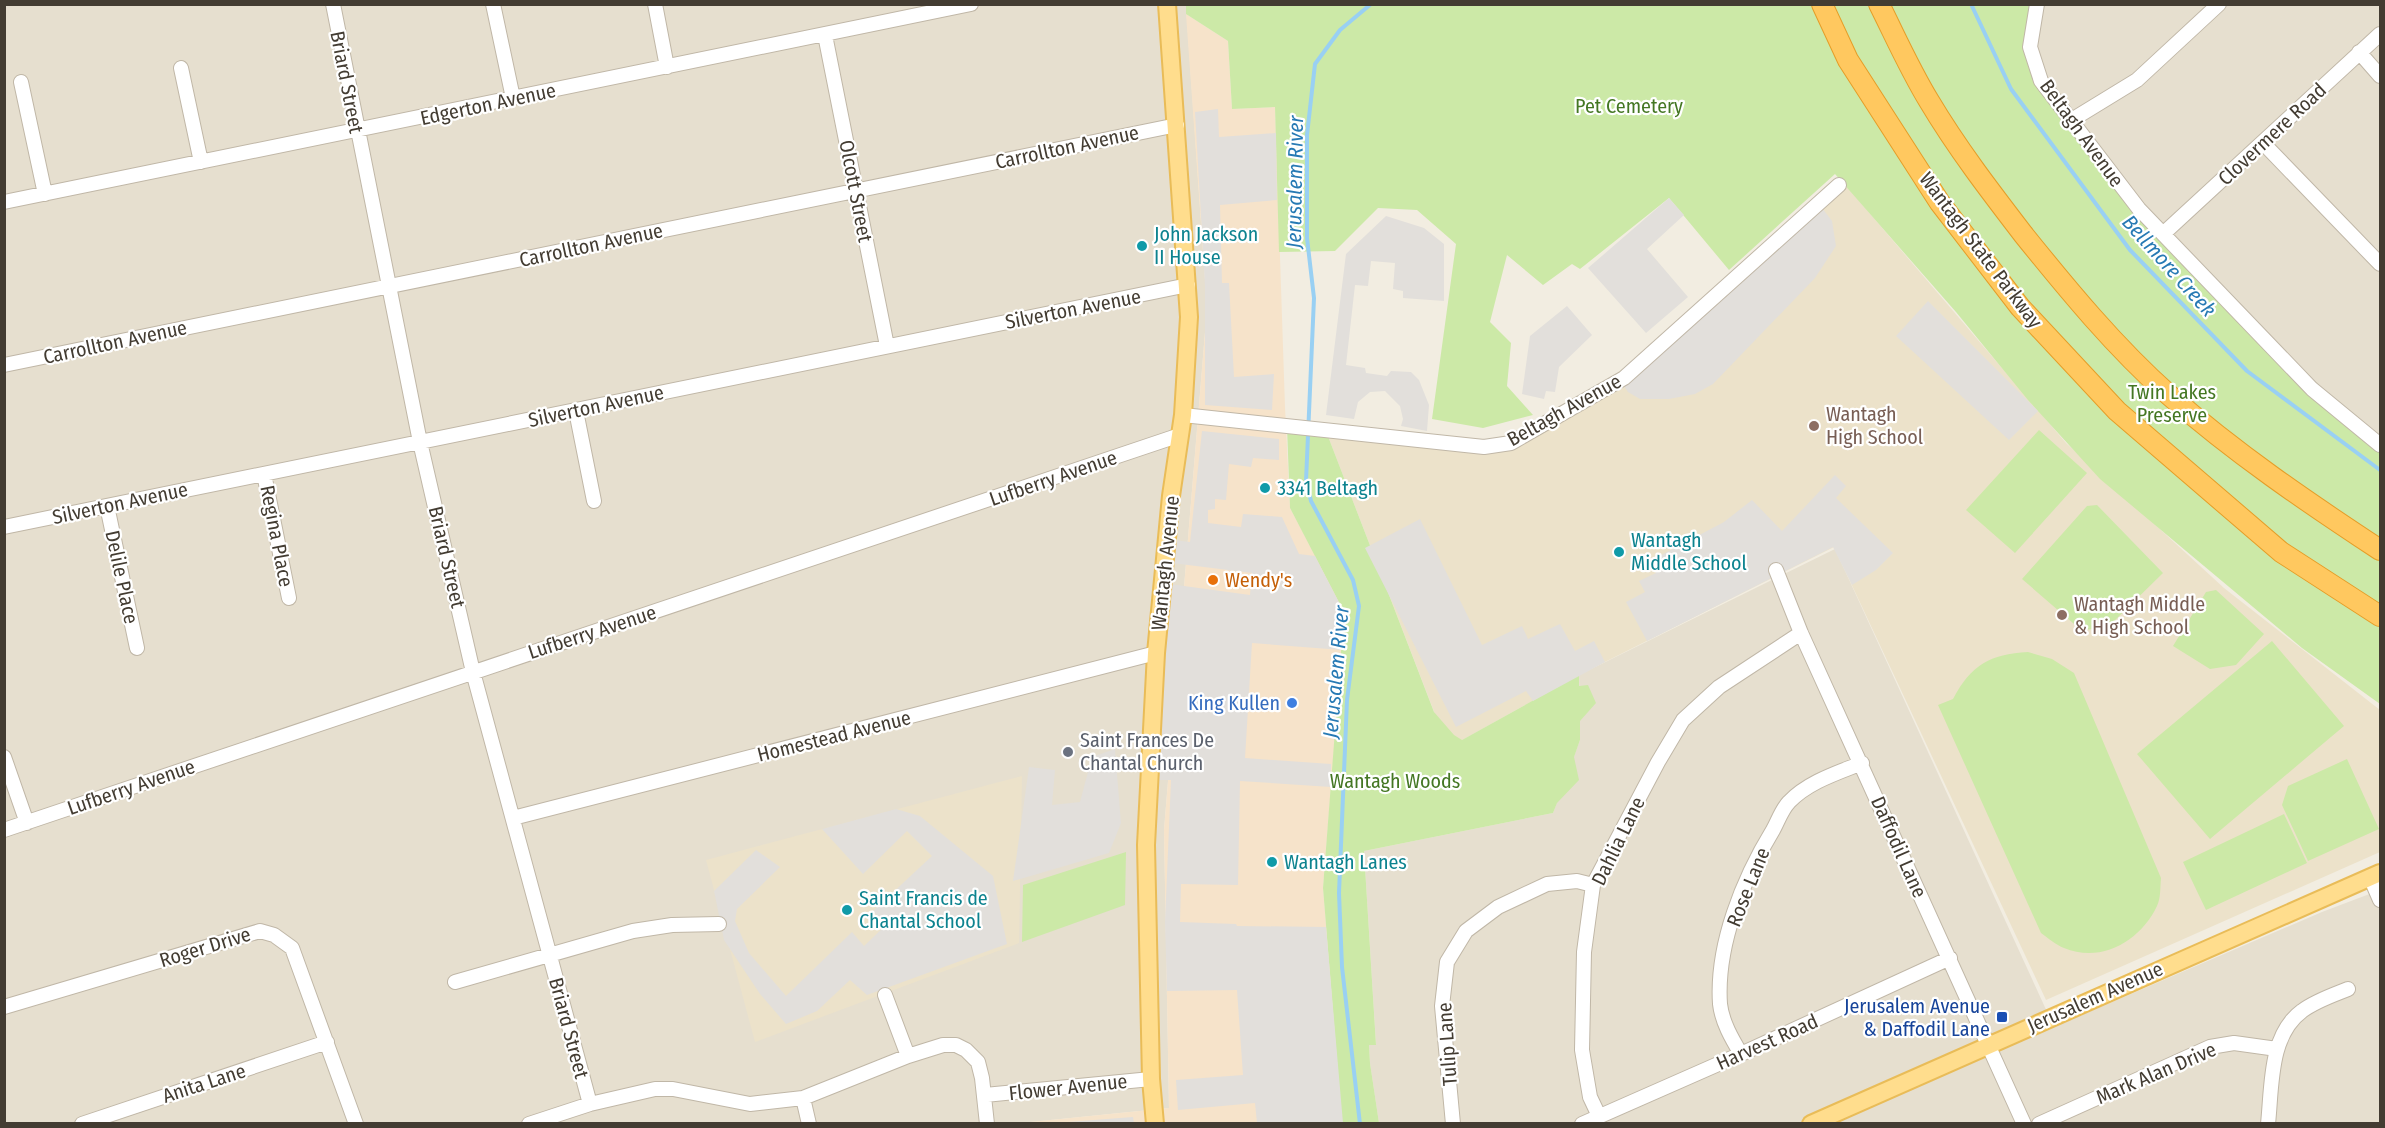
<svg xmlns="http://www.w3.org/2000/svg" width="2385" height="1128" viewBox="0 0 2385 1128" font-family="'Fira Sans Condensed',sans-serif">
<style>
.residential{fill:#e6dfcf}
.commercial{fill:#f6e3ca}
.education{fill:#ece2ca}
.green{fill:#cce9a7}
.parking{fill:#e2dfdb}
.lines{fill:none;stroke-linecap:round;stroke-linejoin:round}
.stream{stroke:#99d0f3;stroke-width:4}
.minor-casing{stroke:#c0b7a7;stroke-width:16}
.major-casing{stroke:#e9bc58;stroke-width:20}
.highway-casing{stroke:#e59d28;stroke-width:22}
.minor{stroke:#fff;stroke-width:14}
.major{stroke:#ffdd8d;stroke-width:16}
.highway{stroke:#ffc85f;stroke-width:20}
.culture-dot{fill:#0f9aa8;stroke:#fff;stroke-width:2}
.education-dot{fill:#8d6e63;stroke:#fff;stroke-width:2}
.food-dot{fill:#e8710a;stroke:#fff;stroke-width:2}
.shop-dot{fill:#3f7fe0;stroke:#fff;stroke-width:2}
.worship-dot{fill:#6b7280;stroke:#fff;stroke-width:2}
.transit-dot{fill:#1a4fb4;stroke:#fff;stroke-width:2}
.labels{text-anchor:middle;stroke-width:4.5;stroke-linejoin:round;paint-order:stroke}
.street-label{font-size:20px;fill:#433c32;stroke:#fff}
.park-label{font-size:20px;fill:#447723;stroke:#fff}
.culture-label{font-size:20px;fill:#0d838f;stroke:#fff;text-anchor:start}
.education-label{font-size:20px;fill:#785e54;stroke:#fff;text-anchor:start}
.food-label{font-size:20px;fill:#c56008;stroke:#fff;text-anchor:start}
.shop-label{font-size:20px;fill:#366cbe;stroke:#fff;text-anchor:end}
.worship-label{font-size:20px;fill:#5b616d;stroke:#fff;text-anchor:start}
.transit-label{font-size:20px;fill:#164399;stroke:#fff;text-anchor:end}
.water-label{font-size:21px;font-style:italic;fill:#277ab4;stroke:#fff}
</style>
<rect width="100%" height="100%" fill="#f2ede1"/>
<path class="residential" d="M5,5H1186L1207,308L1164,830L1169,1108L1011,1124H5Z
M2037,5H2380V445L2312,389L2139,209L2070,121L2030,47Z
M1835,549L2054,1027L2322,912L2380,890V1123H1379L1370,1063L1369,1045L1376,1044L1364,851L1553,813L1580,740L1579,675Z"/>
<path class="commercial" d="M1186,14L1228,41L1232,109L1275,107L1285,407L1290,508L1345,612L1323,888L1342,1123L1011,1124L1169,1108L1164,830L1207,308Z"/>
<path class="education" d="M1842,181L2066,443L2224,588L2380,710V852L2046,1000L1834,547L1579,675L1448,748L1326,431L1510,443L1619,381Z
M1022,776L1019,943L755,1042L706,860Z"/>
<path class="green" d="M1186,5H2037L2030,47L2041,81L2139,209L2312,389L2380,445V704L2302,648L2100,479L2028,400L1956,312L1835,174L1729,270L1669,198L1580,269L1572,264L1543,285L1507,255L1490,322L1511,343L1507,386L1533,415L1483,428L1432,419L1456,244L1417,210L1378,208L1335,251L1279,252L1275,107L1232,109L1228,41L1186,14Z
M1287,427L1326,431L1434,712L1454,735L1462,740L1579,675V686L1588,685L1596,703L1580,721V740L1574,757L1579,780L1557,803L1553,813L1364,851L1376,1045H1369L1370,1063L1379,1123H1342L1323,888L1344,612L1290,508Z
M2039,430L2087,473L2015,553L1966,510Z
M2097,505L2163,573L2107,628L2081,630L2022,579L2087,506Z
M2216,590L2264,634L2236,665L2210,669L2173,646L2206,592Z
M2272,641L2344,726L2210,839L2137,754Z
M2028,652L2052,659L2074,673L2161,878C2160,887 2161,898 2157,906C2141,940 2102,964 2064,948C2056,945 2048,938 2041,933L1938,705L1953,699C1971,665 1990,654 2028,652Z
M2347,759L2379,829L2308,861L2282,805L2288,786Z
M2284,814L2307,863L2206,910L2183,862Z
M1126,852L1125,905L1022,942L1023,885Z"/>
<path class="parking" d="M1218,109L1219,137L1276,133L1277,200L1220,205L1222,283H1229L1234,377L1274,374L1272,410L1205,405V286L1195,112Z
M1669,198L1684,215L1647,249L1688,297L1646,333L1588,268Z
M1819,204L1832,221L1836,246L1815,278L1713,384L1695,394L1669,399H1640L1628,392L1620,380Z
M1386,216L1424,228L1444,244V301L1403,298V291L1393,289L1395,263L1371,261L1368,286L1355,285L1346,365L1365,368L1366,373L1387,376L1391,371L1411,372L1419,380L1429,405L1427,431L1401,426L1403,419L1400,406L1385,391L1370,392L1358,402L1354,419L1326,415L1346,254Z
M1928,301L2038,411L2009,440L1896,336Z
M1567,306L1592,335L1559,367L1555,392L1546,391L1544,399L1522,394L1530,336Z
M1202,431L1279,439V460L1253,458L1251,467L1229,464L1226,500L1215,499V509L1208,510V523L1241,527L1243,514L1282,517L1299,554L1315,556L1344,612L1342,650L1252,643L1245,758L1331,764V787L1240,781L1238,885L1181,884L1180,922L1236,924L1237,926L1326,927L1343,1123H1257L1255,1103L1178,1110L1176,1080L1243,1075L1237,990L1167,991L1165,922L1171,780H1150L1162,583L1250,595L1252,573L1164,562L1166,539L1190,542Z
M1835,475L1846,486L1836,498L1893,553L1876,570L1852,585L1833,547L1647,641L1626,602L1645,592L1639,581L1656,573L1650,561L1724,522L1752,500L1782,531Z
M1420,519L1482,645L1522,626L1528,639L1560,624L1575,651L1594,641L1605,662L1533,701L1526,691L1456,727L1365,548Z
M1115,749L1121,823L1109,853L1013,881L1029,767L1055,770L1052,805L1080,802L1092,757Z
M896,809L920,816L993,876L1007,944L867,995L850,980L817,1011L786,1024L760,994L724,940L714,891L756,850L780,867L737,909L735,921L749,953L786,996L852,932L864,946L886,925L873,911L932,856L907,831L863,874L822,829Z
M1133,1117L1134,1123H1055Z"/>
<g class="lines">
<path class="stream" d="M1971,4L2011,89L2130,250L2247,371L2380,470
M1360,1124L1342,967L1339,893L1347,700L1359,606L1353,580L1311,501L1306,481L1314,298L1307,238V135L1315,64L1340,30L1371,4"/>
<g class="minor-casing">
<path id="minor" d="M333,4L420,442L473,672L590,1104
M493,4L513,98
M655,4L667,67
M2037,4L2030,47L2041,81L2139,209L2312,389L2380,445
M825,35L887,346
M2359,52L2380,76
M181,68L201,162
M21,82L45,194
M2070,121L2137,80L2219,4
M2263,143L2380,264
M4,202L971,4
M2163,234L2380,34
M4,365L1177,125
M576,411L594,501
M1183,415L1484,447L1511,443L1624,378L1839,185
M264,474L289,598
M107,506L137,648
M4,527L1188,285
M1776,570L1801,633L2024,1124
M4,757L27,823
M513,818L1156,653
M4,830L1180,435
M2370,877L2380,900
M455,982L633,931L672,925L719,924
M885,995L908,1056
M4,1007L260,931L274,935L292,948L356,1124
M1741,1054C1732,1039 1722,1022 1720,1004C1716,945 1743,879 1773,830C1778,821 1782,809 1789,802C1808,782 1837,773 1862,763
M985,1095L1151,1079
M803,1098L809,1124
M1599,1116L1590,1097L1582,1050L1584,952L1593,885L1658,762L1683,720L1719,687L1801,633
M82,1124L327,1042
M529,1124L590,1104L655,1089H673L750,1104L803,1098L908,1056L943,1045H956L966,1050L978,1062L982,1078L987,1124
M1453,1124L1442,1006L1447,962L1466,931L1498,907L1547,884L1577,881L1593,885
M1582,1124L1741,1054L1950,958
M2039,1124L2210,1047L2234,1043L2277,1049
M2268,1124C2272,1087 2269,1035 2302,1011C2315,1001 2333,995 2348,989"/>
</g>
<g class="major-casing">
<path id="major" d="M1155,1124L1151,1079L1146,845L1156,653L1171,496L1183,415L1189,317L1167,4
M1811,1124L2380,873"/>
</g>
<g class="highway-casing">
<path id="highway" d="M1822,4L1848,60L1940,203L2020,307L2117,411L2281,552L2380,616
M1879,4C1895,36 1910,70 1929,101C1957,148 1990,191 2023,234C2068,290 2115,347 2169,395C2235,453 2307,502 2380,550"/>
</g>
<use href="#minor" class="minor"/>
<use href="#major" class="major"/>
<use href="#highway" class="highway"/>
</g>
<g class="culture-dot">
<circle cx="1142" cy="246" r="6"/>
<circle cx="1265" cy="488" r="6"/>
<circle cx="1619" cy="552" r="6"/>
<circle cx="1272" cy="862" r="6"/>
<circle cx="847" cy="910" r="6"/>
</g>
<g class="education-dot">
<circle cx="1814" cy="426" r="6"/>
<circle cx="2062" cy="615" r="6"/>
</g>
<circle class="food-dot" cx="1213" cy="580" r="6"/>
<circle class="shop-dot" cx="1292" cy="703" r="6"/>
<circle class="worship-dot" cx="1068" cy="752" r="6"/>
<rect class="transit-dot" x="1996" y="1011" width="12" height="12" rx="3"/>
<g class="labels">
<g class="street-label">
<text transform="translate(347 82) rotate(79)" y="7">Briard Street</text>
<text transform="translate(488 104) rotate(-12)" y="7">Edgerton Avenue</text>
<text transform="translate(2082 133) rotate(54)" y="7">Beltagh Avenue</text>
<text transform="translate(2272 134) rotate(-43)" y="7">Clovermere Road</text>
<text transform="translate(1067 147) rotate(-12)" y="7">Carrollton Avenue</text>
<text transform="translate(856 191) rotate(79)" y="7">Olcott Street</text>
<text transform="translate(591 245) rotate(-12)" y="7">Carrollton Avenue</text>
<text transform="translate(1981 250) rotate(53)" y="7">Wantagh State Parkway</text>
<text transform="translate(1073 309) rotate(-11)" y="7">Silverton Avenue</text>
<text transform="translate(115 342) rotate(-12)" y="7">Carrollton Avenue</text>
<text transform="translate(596 406) rotate(-12)" y="7">Silverton Avenue</text>
<text transform="translate(1564 410) rotate(-29)" y="7">Beltagh Avenue</text>
<text transform="translate(1053 478) rotate(-19)" y="7">Lufberry Avenue</text>
<text transform="translate(120 503) rotate(-12)" y="7">Silverton Avenue</text>
<text transform="translate(277 536) rotate(79)" y="7">Regina Place</text>
<text transform="translate(447 557) rotate(77)" y="7">Briard Street</text>
<text transform="translate(1165 563) rotate(-84)" y="7">Wantagh Avenue</text>
<text transform="translate(122 577) rotate(78)" y="7">Delile Place</text>
<text transform="translate(592 632) rotate(-18)" y="7">Lufberry Avenue</text>
<text transform="translate(834 736) rotate(-14)" y="7">Homestead Avenue</text>
<text transform="translate(131 787) rotate(-19)" y="7">Lufberry Avenue</text>
<text transform="translate(1618 841) rotate(-64)" y="7">Dahlia Lane</text>
<text transform="translate(1899 847) rotate(66)" y="7">Daffodil Lane</text>
<text transform="translate(1748 887) rotate(-68)" y="7">Rose Lane</text>
<text transform="translate(205 947) rotate(-17)" y="7">Roger Drive</text>
<text transform="translate(2095 997) rotate(-24)" y="7">Jerusalem Avenue</text>
<text transform="translate(569 1028) rotate(75)" y="7">Briard Street</text>
<text transform="translate(1767 1042) rotate(-24)" y="7">Harvest Road</text>
<text transform="translate(1447 1044) rotate(-94)" y="7">Tulip Lane</text>
<text transform="translate(2156 1073) rotate(-23)" y="7">Mark Alan Drive</text>
<text transform="translate(204 1083) rotate(-18)" y="7">Anita Lane</text>
<text transform="translate(1068 1087) rotate(-6)" y="7">Flower Avenue</text>
</g>
<g class="park-label">
<text x="1629" y="113">Pet Cemetery</text>
<text x="2172" y="399">Twin Lakes<tspan x="2172" dy="23">Preserve</tspan></text>
<text x="1395" y="788">Wantagh Woods</text>
</g>
<g class="culture-label">
<text x="1154" y="241">John Jackson<tspan x="1154" dy="23">II House</tspan></text>
<text x="1277" y="495">3341 Beltagh</text>
<text x="1631" y="547">Wantagh<tspan x="1631" dy="23">Middle School</tspan></text>
<text x="1284" y="869">Wantagh Lanes</text>
<text x="859" y="905">Saint Francis de<tspan x="859" dy="23">Chantal School</tspan></text>
</g>
<g class="education-label">
<text x="1826" y="421">Wantagh<tspan x="1826" dy="23">High School</tspan></text>
<text x="2074" y="611">Wantagh Middle<tspan x="2074" dy="23">&amp; High School</tspan></text>
</g>
<g class="food-label">
<text x="1225" y="587">Wendy's</text>
</g>
<g class="shop-label">
<text x="1280" y="710">King Kullen</text>
</g>
<g class="worship-label">
<text x="1080" y="747">Saint Frances De<tspan x="1080" dy="23">Chantal Church</tspan></text>
</g>
<g class="transit-label">
<text x="1990" y="1013">Jerusalem Avenue<tspan x="1990" dy="23">&amp; Daffodil Lane</tspan></text>
</g>
<g class="water-label">
<text transform="translate(1295 182) rotate(-89)" y="7">Jerusalem River</text>
<text transform="translate(2169 266) rotate(48)" y="7">Bellmore Creek</text>
<text transform="translate(1336 672) rotate(-85)" y="7">Jerusalem River</text>
</g>
</g>
<rect width="2385" height="1128" fill="none" stroke="#433c32" stroke-width="12"/>
</svg>
